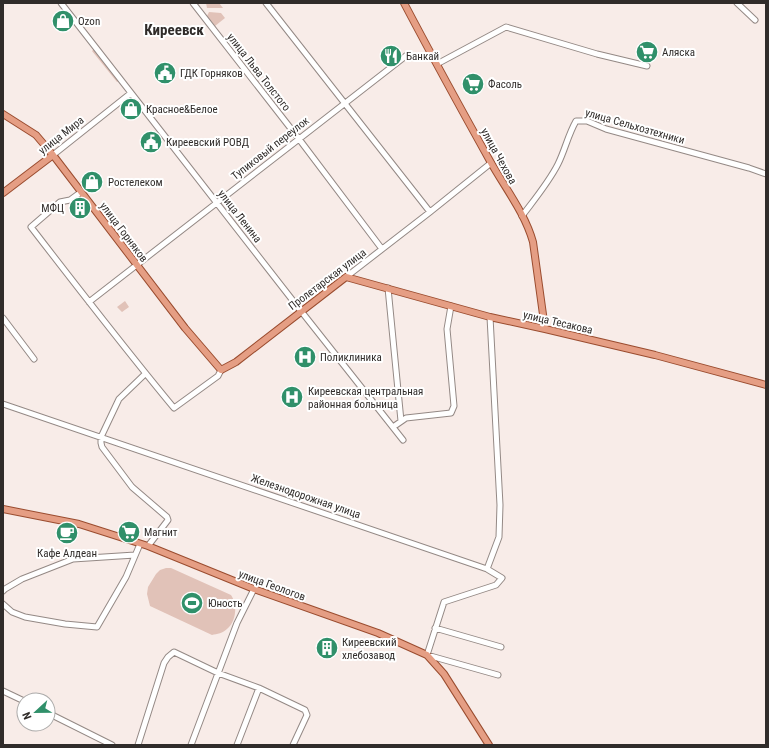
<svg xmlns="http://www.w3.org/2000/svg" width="769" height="748" viewBox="0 0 769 748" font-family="'Roboto Condensed',sans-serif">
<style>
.green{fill:#e1c2b8}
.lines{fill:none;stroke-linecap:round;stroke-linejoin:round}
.minor-casing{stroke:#948985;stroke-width:7}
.major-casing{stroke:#9a4c2f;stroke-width:8}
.minor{stroke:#fff;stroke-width:5}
.major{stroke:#e59e84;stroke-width:6}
.labels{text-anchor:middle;stroke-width:4;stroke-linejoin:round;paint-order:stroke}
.poi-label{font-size:11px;fill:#302c2a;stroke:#fff;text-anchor:start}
.street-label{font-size:11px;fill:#302c2a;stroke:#fff}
.district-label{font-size:15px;font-weight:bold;fill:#302c2a;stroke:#fff}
</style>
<rect width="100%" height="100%" fill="#f8ece8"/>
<path class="green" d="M206,3H219L223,8H207Z
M209,12L221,13L225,18L215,26L207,16Z
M94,49L119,81L117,82L92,51Z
M125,301L129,307L122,312L117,307Z
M166,568H171L231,595C238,605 236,622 227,629C223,633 217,634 212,635L150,606L147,594L148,587L156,574L160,570Z"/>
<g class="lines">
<g class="minor-casing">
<path id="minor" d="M61,3L301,311L403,440
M193,3L299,139L382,249
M266,3L430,212
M737,3L755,20
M437,64L506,27L597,54L647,66
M53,155L131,93
M81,192L70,200L60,202L31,227C78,288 125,349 174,408L218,376L221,370
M522,216C534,200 549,182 558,164C565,150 568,135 576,121H587L606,129L749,168L766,174
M346,277L430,212L491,163
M388,288L401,421
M89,302L299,139L407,55
M3,318L34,359
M145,374L119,399L101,437V443L102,447L132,487L167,517L168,520L148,546
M3,404L487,569L502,578L496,585L444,602L427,655L498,675
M393,427L406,418L451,413L454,406L447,329L451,306
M487,569L499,537L500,505L490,317
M3,591L5,589L22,579L73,559L135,555
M3,604L12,612L25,617L65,624L97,627L126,577L140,544
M435,628L501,647
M3,691L24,701
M48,713L112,745
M138,745L164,663L168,657L174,652L218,673L259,688L305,710L307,715L293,745
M191,745L237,623L254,589
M237,745L259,688"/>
</g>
<g class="major-casing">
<path id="major" d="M404,3C432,56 461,109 490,161C505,188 525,213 533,242L545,329
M3,114L36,135L53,155L185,328L221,370L236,362L346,277L490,317L545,329L655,355L766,385
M3,193L53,155
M3,509L79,524L148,546L254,589L378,633L427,655L444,674L489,745"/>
</g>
<use href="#minor" class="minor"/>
<use href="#major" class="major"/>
</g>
<defs>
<g id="shop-disc" transform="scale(1.15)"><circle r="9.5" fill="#30906a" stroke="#fff"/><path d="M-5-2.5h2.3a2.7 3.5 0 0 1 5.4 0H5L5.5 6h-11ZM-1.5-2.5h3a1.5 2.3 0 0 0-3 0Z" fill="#fff"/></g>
<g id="supermarket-disc" transform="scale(1.15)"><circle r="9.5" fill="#30906a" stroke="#fff"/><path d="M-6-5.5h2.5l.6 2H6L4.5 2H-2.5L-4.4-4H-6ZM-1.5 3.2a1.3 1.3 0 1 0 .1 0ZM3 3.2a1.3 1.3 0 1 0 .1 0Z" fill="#fff"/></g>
<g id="restaurant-disc" transform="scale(1.15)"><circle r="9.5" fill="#30906a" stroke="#fff"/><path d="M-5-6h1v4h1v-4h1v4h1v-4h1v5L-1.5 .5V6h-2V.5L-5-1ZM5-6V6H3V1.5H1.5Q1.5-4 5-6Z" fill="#fff"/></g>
<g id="civic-disc" transform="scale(1.15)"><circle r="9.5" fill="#30906a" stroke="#fff"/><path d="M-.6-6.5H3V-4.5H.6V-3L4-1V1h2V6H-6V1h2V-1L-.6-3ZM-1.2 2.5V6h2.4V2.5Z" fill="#fff"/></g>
<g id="building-disc" transform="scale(1.15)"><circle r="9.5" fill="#30906a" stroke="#fff"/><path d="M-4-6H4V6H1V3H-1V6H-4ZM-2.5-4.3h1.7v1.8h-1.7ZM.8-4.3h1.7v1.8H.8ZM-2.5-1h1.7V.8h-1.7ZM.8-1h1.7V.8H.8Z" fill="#fff"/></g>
<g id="hospital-disc" transform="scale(1.15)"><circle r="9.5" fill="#30906a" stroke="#fff"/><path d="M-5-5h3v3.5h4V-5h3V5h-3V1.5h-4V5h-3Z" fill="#fff"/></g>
<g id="cafe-disc" transform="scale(1.15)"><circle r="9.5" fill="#30906a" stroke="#fff"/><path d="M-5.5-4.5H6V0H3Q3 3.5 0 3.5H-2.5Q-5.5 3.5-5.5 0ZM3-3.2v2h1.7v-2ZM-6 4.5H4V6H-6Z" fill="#fff"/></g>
<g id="stadium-disc" transform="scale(1.15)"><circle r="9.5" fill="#30906a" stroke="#fff"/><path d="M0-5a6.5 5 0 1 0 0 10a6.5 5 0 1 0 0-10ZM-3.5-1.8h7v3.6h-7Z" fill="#fff"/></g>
</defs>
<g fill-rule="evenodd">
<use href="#shop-disc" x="63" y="21"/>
<use href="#supermarket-disc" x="647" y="52"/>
<use href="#restaurant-disc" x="391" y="56"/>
<use href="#civic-disc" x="165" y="73"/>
<use href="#supermarket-disc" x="473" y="84"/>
<use href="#shop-disc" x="131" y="109"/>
<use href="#civic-disc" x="151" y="142"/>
<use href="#shop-disc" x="92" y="182"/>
<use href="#building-disc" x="80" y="208"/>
<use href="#hospital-disc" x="305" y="357"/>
<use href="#hospital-disc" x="292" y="397"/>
<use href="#supermarket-disc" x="129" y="532"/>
<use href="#cafe-disc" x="67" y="533"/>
<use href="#stadium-disc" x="192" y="603"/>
<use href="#building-disc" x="327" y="648"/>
</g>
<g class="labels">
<g class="poi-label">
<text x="78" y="25">Ozon</text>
<text x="662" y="56">Аляска</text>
<text x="406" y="60">Банкай</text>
<text x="180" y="77">ГДК Горняков</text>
<text x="488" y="88">Фасоль</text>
<text x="146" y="113">Красное&amp;Белое</text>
<text x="166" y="146">Киреевский РОВД</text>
<text x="108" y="186">Ростелеком</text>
<text x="64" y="212" text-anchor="end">МФЦ</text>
<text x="320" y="361">Поликлиника</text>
<text x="308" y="395">Киреевская центральная<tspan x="308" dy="13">районная больница</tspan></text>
<text x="144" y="536">Магнит</text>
<text x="67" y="557" text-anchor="middle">Кафе Алдеан</text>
<text x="208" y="607">Юность</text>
<text x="342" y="646">Киреевский<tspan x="342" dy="13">хлебозавод</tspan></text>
</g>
<g class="street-label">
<text transform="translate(259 72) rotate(52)" y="4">улица Льва Толстого</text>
<text transform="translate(635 126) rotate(16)" y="4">улица Сельхозтехники</text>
<text transform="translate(61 135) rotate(-38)" y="4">улица Мира</text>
<text transform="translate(270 148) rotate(-38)" y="4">Тупиковый переулок</text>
<text transform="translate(499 156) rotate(61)" y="4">улица Чехова</text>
<text transform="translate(240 216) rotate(52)" y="4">улица Ленина</text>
<text transform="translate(124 232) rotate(53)" y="4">улица Горняков</text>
<text transform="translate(327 279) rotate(-37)" y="4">Пролетарская улица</text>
<text transform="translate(558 322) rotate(13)" y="4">улица Тесакова</text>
<text transform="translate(306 496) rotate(19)" y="4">Железнодорожная улица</text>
<text transform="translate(272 585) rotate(20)" y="4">улица Геологов</text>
</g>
<g class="district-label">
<text x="174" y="35">Киреевск</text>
</g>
</g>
<rect width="769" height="748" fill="none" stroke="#302c2a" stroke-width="8"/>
<g transform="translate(36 712) rotate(248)"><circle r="19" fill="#ffffff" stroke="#acabaa"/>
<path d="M0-3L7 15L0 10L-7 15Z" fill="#30906a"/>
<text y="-6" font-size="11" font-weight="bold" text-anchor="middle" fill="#302c2a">N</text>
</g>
</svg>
